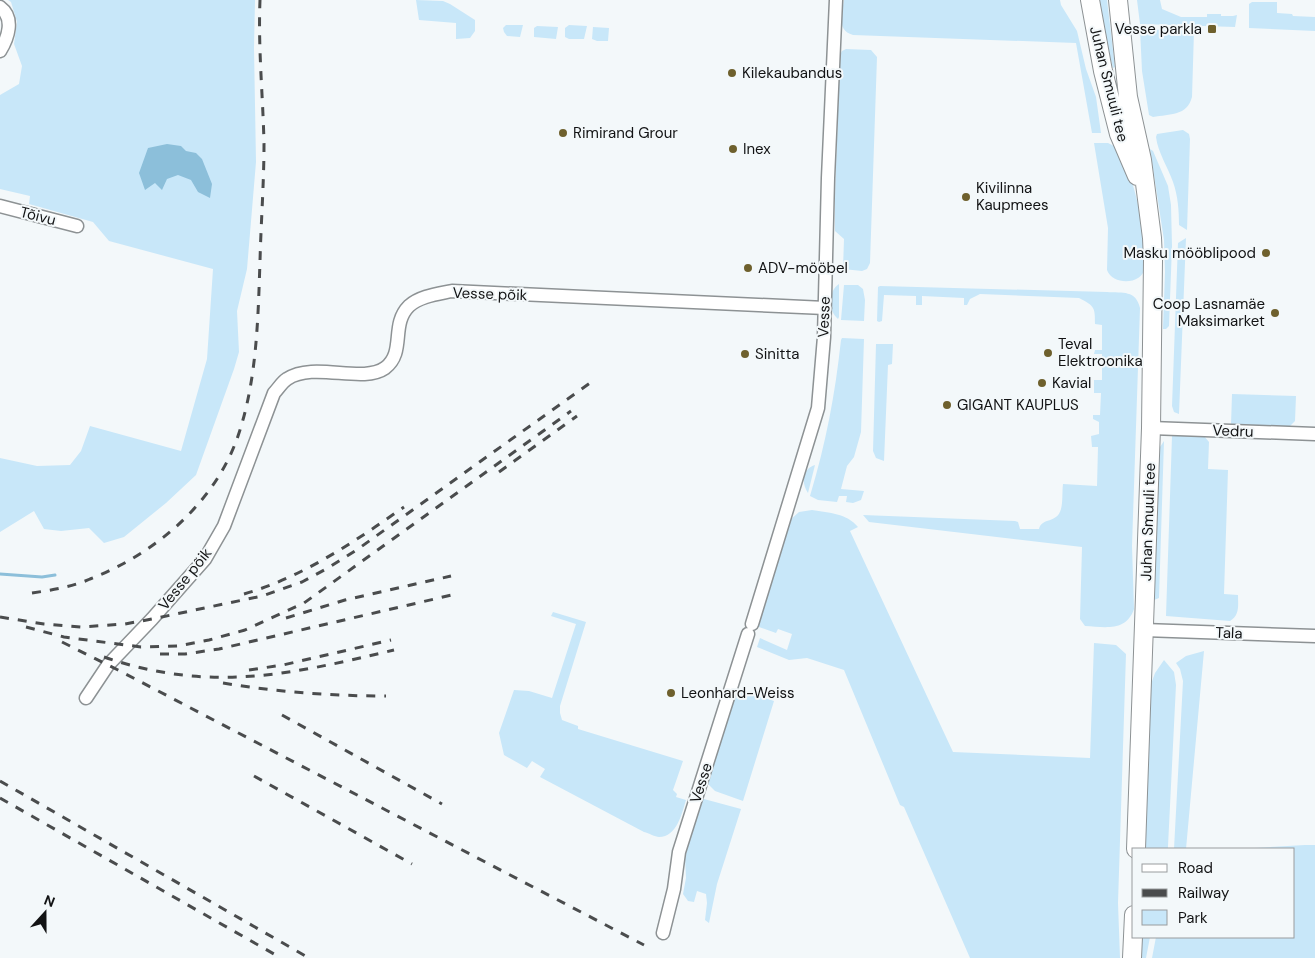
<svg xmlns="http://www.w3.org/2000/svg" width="1315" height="958" viewBox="0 0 1315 958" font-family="'DM Sans',sans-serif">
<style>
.green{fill:#c8e7f9}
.water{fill:#8cbfda}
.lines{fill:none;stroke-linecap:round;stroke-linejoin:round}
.stream{stroke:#8cbfda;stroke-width:3}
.street-casing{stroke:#8d9294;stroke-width:15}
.secondary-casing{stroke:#8d9294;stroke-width:20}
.street{stroke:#fff;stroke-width:12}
.secondary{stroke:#fff;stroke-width:18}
.rail{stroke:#4a4c4d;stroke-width:3;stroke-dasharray:9 9;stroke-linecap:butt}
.poi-dot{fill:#6e602d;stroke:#f3f8fa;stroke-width:2}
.labels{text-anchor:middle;stroke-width:4;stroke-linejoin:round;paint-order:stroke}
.poi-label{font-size:15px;fill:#121314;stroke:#f3f8fa;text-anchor:start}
.street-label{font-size:15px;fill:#121314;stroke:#f3f8fa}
</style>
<rect width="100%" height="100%" fill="#f3f8fa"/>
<path class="green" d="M8,0H255L254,48L256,162L247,269L237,311L239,352L234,369L196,475L166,503L124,537L104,543L89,528L61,531L44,529L34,511L0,532V458L37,466L70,465L81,451L90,426L181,451L207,359L213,269L109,241L93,222L29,204L30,196L0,189V95L19,84L22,66L14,44L17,22L11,2Z
M416,0L443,1L450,4L475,20V31L470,38L456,39V23L419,20Z
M844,0H1060L1061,5L1077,31L1086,69L1096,97L1101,133H1092L1076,43L853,35C836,30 842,14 844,0Z
M1096,0H1107L1115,67L1113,68Z
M1137,0H1160L1162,9L1181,17H1207V14H1221V16H1233L1237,15L1235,27L1140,24Z
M1252,2H1277V13L1292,14L1293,16L1315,17V31L1249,28V4Z
M506,25H523L520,37L507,36L504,32L503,28Z
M569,25L587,26L584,39H569L565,37V28Z
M537,26L558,27L556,39L534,37V28Z
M593,27L609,28L608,41H597L592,39Z
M1140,29L1194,31L1192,97C1187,116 1170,114 1153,117L1149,115L1142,71Z
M846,49L871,50L877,57L870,263L867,269L862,271L843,269L844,239L835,231C834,174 840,116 838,59L842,51Z
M1183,130L1189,134L1190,139L1187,230L1179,225C1179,211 1178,196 1173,182C1168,167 1158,153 1156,137L1157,134Z
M1094,143H1108L1114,146C1134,172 1143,219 1144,252C1145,257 1146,262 1145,267C1143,285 1113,286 1107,270L1108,228Z
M1150,149L1153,151L1168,186L1171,205L1172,246L1169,326L1166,329H1163L1165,272L1164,240Z
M1186,238L1179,414L1174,412L1172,406L1178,243Z
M839,284V317L838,319C828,311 828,291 839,284Z
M844,285H858L863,289L865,300L864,321L841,320Z
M880,286L1107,292C1123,293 1136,290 1140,308L1132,546L1134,609C1126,632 1105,627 1085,626L1080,619L1082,547L869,522L863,515L1015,521L1018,522L1020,529H1039C1042,517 1057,524 1061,509C1063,502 1062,492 1063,484L1097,486L1098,447H1092L1091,436L1099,434V422L1093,419V415H1100L1101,393H1094V380H1102V354H1094L1095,350H1102V325L1095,324C1095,308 1095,306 1079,298L980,294L970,299L967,305H964V298L922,296V305H916V296L884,295L882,321L879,322L877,321L878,287Z
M842,338L864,339L861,432L854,457L847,466L841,489L864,491L861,500L853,503L846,502L847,496H839L837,502L818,500L810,496C826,443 835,395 841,340Z
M876,344H893L892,364L888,365L884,461L876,458L873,451Z
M1232,394L1296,396L1295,421L1289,427L1231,425Z
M1175,435L1204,436L1209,442L1208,469L1228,470L1224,594L1238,595C1238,605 1240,615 1230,621L1166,616L1172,436Z
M1164,441L1159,598L1154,600L1159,453L1160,447Z
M815,465L808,493C801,483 802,469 815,465Z
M812,510C830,513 846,513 858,527L850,531L953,752L1090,758L1094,643L1116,645L1126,654L1118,903L1120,958H970L904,807L900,805L844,670L807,658L789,660L757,647L760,638L787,650L792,634L778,629L776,633L756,626L789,521L799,512Z
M553,612L586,622L560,706V713L562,720L578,726V729L683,761L673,790L677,794L676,797L686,800C682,813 677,837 659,837C655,837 649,833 644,832L540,777L545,769L532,761L527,768L504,755L499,733L514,690L529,691L552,698L576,624L551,616Z
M1204,651L1186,849H1174L1183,681L1180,669L1176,663L1186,656Z
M1164,660L1174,672L1176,685L1168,846V849H1144L1150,687L1155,673Z
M744,691L774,701L743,801L715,791L707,783L736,692Z
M704,799L741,809L717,884L709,923L705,920L707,903L706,894L697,891L694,902L688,901L683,894L686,878L685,857L701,800Z
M1305,845H1315V958H1152L1156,937H1294V849H1237Z
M1139,937H1150L1146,958H1137Z"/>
<path class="water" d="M167,144L181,146L186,151L196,153L202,159L212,184L210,198L198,192L191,180L178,175L167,179L162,190L155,183L145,190L139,173L148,148Z"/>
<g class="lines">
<path class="stream" d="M0,574L42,577L55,575"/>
<g class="street-casing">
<path id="street" d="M0,7C15,18 8,38 0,51
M0,206L77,226
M1151,428L1315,434
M752,624L818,408L824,337L828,178L836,0
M1144,630L1315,636
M86,698L108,665L152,619L205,559L224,526L274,393C278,389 282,382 287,379C314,361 362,384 385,368C406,352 390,325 409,306C420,296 438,294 452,291L825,308
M663,933L674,889L679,852L748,634"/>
</g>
<g class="secondary-casing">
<path id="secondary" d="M1090,0L1103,71L1119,134L1137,176
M1118,0L1128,97L1142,160L1152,238L1153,260L1151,428L1136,849
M1132,958L1134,915"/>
</g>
<use href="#street" class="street"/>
<use href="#secondary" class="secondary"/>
<path class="rail" d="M499,472L577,416
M32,593C52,590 72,587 90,579C155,554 215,503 238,436C257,380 258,319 260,261C261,222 264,182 264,144C263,96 258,48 260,0
M244,594C303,577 354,542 404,507
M0,617L44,624L81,627L125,624L152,619L262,596L302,582L328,568L358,549L590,383
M286,618L345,600L451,576
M26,627L64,637L141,647L178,646L209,640L245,630L304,603L571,411
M62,642L118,670L644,945
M160,654H185L219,649L456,594
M104,657C209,693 289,675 394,650
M249,670L283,665L391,640
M223,683C277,692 331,696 386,696
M282,715L442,804
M254,776L412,864
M0,781L309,958
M0,798L281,958"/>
</g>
<g class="poi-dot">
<rect x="1207" y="24" width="10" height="10" rx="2.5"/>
<circle cx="732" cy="73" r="5"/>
<circle cx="563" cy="133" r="5"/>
<circle cx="733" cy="149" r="5"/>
<circle cx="966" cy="197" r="5"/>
<circle cx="1266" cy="253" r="5"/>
<circle cx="748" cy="268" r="5"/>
<circle cx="1275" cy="313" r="5"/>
<circle cx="1048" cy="353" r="5"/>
<circle cx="745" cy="354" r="5"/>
<circle cx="1042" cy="383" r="5"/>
<circle cx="947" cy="405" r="5"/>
<circle cx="671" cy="693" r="5"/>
</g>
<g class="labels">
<g class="poi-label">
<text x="1202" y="34" text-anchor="end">Vesse parkla</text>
<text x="742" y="78">Kilekaubandus</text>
<text x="573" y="138">Rimirand Grour</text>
<text x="743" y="154">Inex</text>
<text x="976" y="193">Kivilinna<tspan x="976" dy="17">Kaupmees</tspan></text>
<text x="1256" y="258" text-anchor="end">Masku mööblipood</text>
<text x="758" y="273">ADV-mööbel</text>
<text x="1265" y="309" text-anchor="end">Coop Lasnamäe<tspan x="1265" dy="17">Maksimarket</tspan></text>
<text x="1058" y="349">Teval<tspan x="1058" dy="17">Elektroonika</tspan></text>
<text x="755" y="359">Sinitta</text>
<text x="1052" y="388">Kavial</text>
<text x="957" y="410">GIGANT KAUPLUS</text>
<text x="681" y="698">Leonhard-Weiss</text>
</g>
<g class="street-label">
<text transform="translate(1109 84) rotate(76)" y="5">Juhan Smuuli tee</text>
<text transform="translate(38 216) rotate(14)" y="5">Tõivu</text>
<text transform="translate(490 294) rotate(2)" y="5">Vesse põik</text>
<text transform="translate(824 317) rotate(-88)" y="5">Vesse</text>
<text transform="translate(1233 431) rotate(2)" y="5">Vedru</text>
<text transform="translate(1148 522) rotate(-88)" y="5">Juhan Smuuli tee</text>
<text transform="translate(185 579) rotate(-51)" y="5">Vesse põik</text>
<text transform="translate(1229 633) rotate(2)" y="5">Tala</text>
<text transform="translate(701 783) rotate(-72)" y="5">Vesse</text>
</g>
</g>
<rect x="1132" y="848" width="162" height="90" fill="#f3f8fa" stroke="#999c9e"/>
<rect x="1142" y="864" width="25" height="8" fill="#ffffff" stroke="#999c9e"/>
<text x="1178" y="873" font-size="15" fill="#121314">Road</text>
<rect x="1142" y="889" width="25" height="8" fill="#4a4c4d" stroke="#999c9e"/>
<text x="1178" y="898" font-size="15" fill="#121314">Railway</text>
<rect x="1142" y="910" width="25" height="15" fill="#c8e7f9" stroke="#999c9e"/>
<text x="1178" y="923" font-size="15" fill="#121314">Park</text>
<g transform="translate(45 913) rotate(21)" stroke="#f3f8fa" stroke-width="4" paint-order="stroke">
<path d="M0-4L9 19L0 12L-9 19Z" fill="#121314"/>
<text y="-8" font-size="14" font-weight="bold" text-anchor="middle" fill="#121314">N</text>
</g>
</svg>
